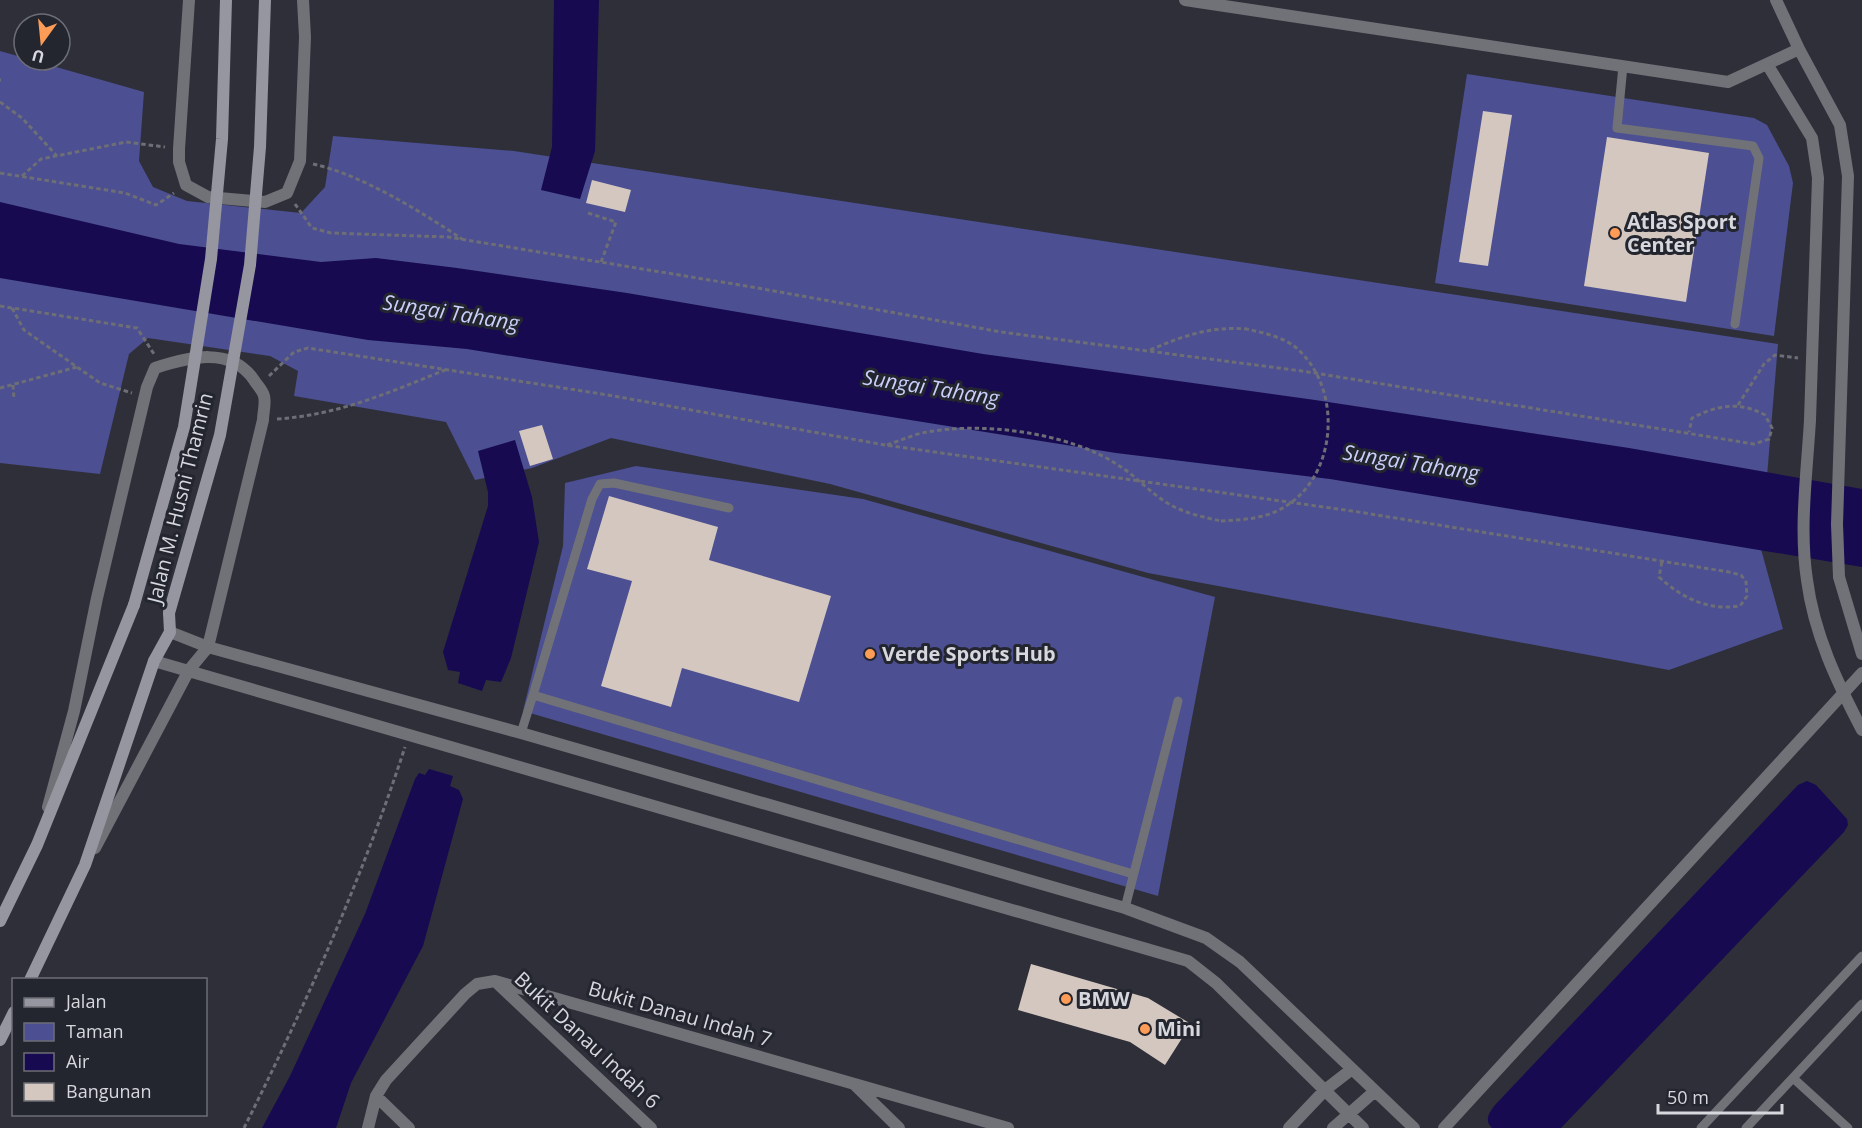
<svg xmlns="http://www.w3.org/2000/svg" width="1862" height="1128" viewBox="0 0 1862 1128" font-family="'Open Sans',sans-serif">
<style>
.green{fill:#4c4f91}
.water{fill:#170a51}
.building{fill:#d4c7bf}
.lines{fill:none;stroke-linecap:round;stroke-linejoin:round}
.path{stroke:#6d6e76;stroke-width:3;stroke-dasharray:4.5 3;stroke-linecap:butt}
.lane{stroke:#717277;stroke-width:9}
.street{stroke:#717277;stroke-width:12}
.secondary{stroke:#95969f;stroke-width:12}
.path-bridge{stroke:#6d6e76;stroke-width:3;stroke-dasharray:4.5 3;stroke-linecap:butt}
.street-bridge{stroke:#717277;stroke-width:12}
.secondary-bridge{stroke:#95969f;stroke-width:12}
.poi-dot{fill:#fd9c56;stroke:#24262f;stroke-width:2}
.labels{text-anchor:middle;stroke-width:6;stroke-linejoin:round;paint-order:stroke}
.poi-label{font-size:20px;font-weight:bold;fill:#d7d8de;stroke:#24262f;text-anchor:start}
.street-label{font-size:20px;fill:#d7d8de;stroke:#24262f}
.water-label{font-size:21px;font-style:italic;fill:#cad0fb;stroke:#24262f}
</style>
<rect width="100%" height="100%" fill="#2e2f39"/>
<path class="green" d="M0,51L144,92L139,161L153,187L187,201L301,213L325,187L333,136L514,151L1778,344L1761,549L1783,629L1669,670L1148,573L830,484L611,438L532,468L475,480L446,422L294,396L298,371L270,356L148,338L129,354L100,474L0,463Z
M1467,74L1754,118L1767,125L1789,166L1793,183L1774,336L1435,283Z
M636,466L863,499L1215,597L1158,896L523,711L563,546L565,483Z"/>
<path class="water" d="M554,0H599L595,151L580,199L541,190L552,147Z
M0,202L179,244L321,262L376,258L457,268L627,293L983,354L1315,400L1629,448L1862,489V567L1330,479L1116,453L467,349L368,340L0,278Z
M515,440L532,497L539,542L511,658L501,682L486,680L482,691L458,683L460,672L448,670L443,652L488,506V492L478,451Z
M429,769L453,776L450,786L459,790L463,799L423,946L351,1083L336,1128H262L290,1076L365,914L415,779L419,773L425,775Z
M1807,781L1816,785L1847,819L1848,825L1844,832L1561,1128H1492C1484,1120 1489,1113 1495,1105L1798,785Z"/>
<path class="building" d="M1483,111L1512,115L1488,266L1459,262Z
M1607,137L1709,153L1686,302L1584,286Z
M592,180L631,190L625,212L586,203Z
M542,425L553,459L530,466L519,431Z
M609,496L718,527L709,560L831,596L799,702L682,668L671,707L601,686L632,581L587,569Z
M1031,964L1148,998L1191,1024L1165,1065L1130,1042L1018,1010Z"/>
<g class="lines">
<path class="path" d="M0,80H1
M0,102L22,118L57,156
M313,164C362,175 420,211 462,239
M0,173L125,193L156,205L174,193
M22,176L41,159L126,142L165,147
M295,204L312,228L331,233L448,237L752,287L1001,332L1302,371L1754,444L1769,439L1772,428L1765,415C1739,401 1718,405 1692,418L1689,432
M588,213L616,222L601,262
M0,306L137,328L154,354
M12,308L24,330L100,383L132,393
M1150,350C1183,336 1210,326 1247,329
M269,376L294,352L308,348L608,395L885,445L1352,511L1729,572L1741,575L1746,582L1747,596L1740,606C1708,611 1682,598 1659,577L1662,561
M13,385L14,400
M0,388L77,367
M1738,405L1764,364L1775,355L1798,358
M277,419C338,415 388,393 445,370
M887,445C899,441 910,436 922,433C980,421 1068,432 1118,465C1136,476 1150,493 1169,504C1184,513 1203,517 1221,521
M244,1128C306,1004 362,879 405,747"/>
<path class="lane" d="M1623,66L1617,128L1753,146L1759,158L1735,324
M533,695L592,499L600,484L614,483L729,508
M521,733L533,695L1133,874
M1125,908L1178,701
M1793,1078L1848,1128
M1701,1128L1862,956
M1746,1128L1862,1004"/>
<path class="street" d="M189,0L179,149V162L186,185L208,197L265,202L287,193L300,161L305,37L303,0
M1185,0L1728,82L1799,49L1776,0
M1799,49L1840,125L1848,176L1837,524L1839,577L1862,654
M1767,64L1812,138L1818,178L1810,420
M170,632L208,647L521,733L1125,908L1206,938L1240,962L1414,1128
M154,661L1188,961L1216,983L1363,1128
M48,807L74,711L97,598L147,387L155,368C189,357 231,346 254,380C257,385 263,391 264,396C266,403 263,413 263,420L208,647L189,670L95,848
M497,983L651,1128
M855,1085L899,1128
M376,1096L409,1128
M368,1128L376,1096L386,1080L465,994L477,984L495,981L1008,1128
M1289,1128L1325,1090L1352,1069
M1333,1128L1375,1091
M1444,1128L1862,673"/>
<path class="secondary" d="M0,921L37,845L134,605
M30,980L85,865L154,661L170,632L169,613
M0,1040L14,1012"/>
<path class="path-bridge" d="M1221,521C1240,520 1261,519 1279,510C1338,481 1345,387 1294,346C1280,336 1263,333 1247,329"/>
<path class="street-bridge" d="M1810,420C1807,473 1799,528 1807,580C1814,634 1837,682 1862,730"/>
<path class="secondary-bridge" d="M134,605L184,427L211,259L222,139L226,0
M169,613L220,435L250,265L260,147L265,0"/>
</g>
<g class="poi-dot">
<circle cx="1615" cy="233" r="6"/>
<circle cx="870" cy="654" r="6"/>
<circle cx="1066" cy="999" r="6"/>
<circle cx="1145" cy="1029" r="6"/>
</g>
<g class="labels">
<g class="poi-label">
<text x="1627" y="229">Atlas Sport<tspan x="1627" dy="23">Center</tspan></text>
<text x="882" y="661">Verde Sports Hub</text>
<text x="1078" y="1006">BMW</text>
<text x="1157" y="1036">Mini</text>
</g>
<g class="street-label">
<text transform="translate(180 498) rotate(-76)" y="7">Jalan M. Husni Thamrin</text>
<text transform="translate(680 1014) rotate(16)" y="7">Bukit Danau Indah 7</text>
<text transform="translate(587 1040) rotate(43)" y="7">Bukit Danau Indah 6</text>
</g>
<g class="water-label">
<text transform="translate(451 313) rotate(9)" y="7">Sungai Tahang</text>
<text transform="translate(931 388) rotate(9)" y="7">Sungai Tahang</text>
<text transform="translate(1411 463) rotate(9)" y="7">Sungai Tahang</text>
</g>
</g>
<rect x="12" y="978" width="195" height="138" fill="#24262f" stroke="#6c6d75" stroke-width="1.5"/>
<rect x="24" y="998" width="30" height="9" fill="#95969f" stroke="#6c6d75" stroke-width="1.5"/>
<text x="66" y="1008" font-size="18" fill="#d7d8de">Jalan</text>
<rect x="24" y="1023" width="30" height="18" fill="#4c4f91" stroke="#6c6d75" stroke-width="1.5"/>
<text x="66" y="1038" font-size="18" fill="#d7d8de">Taman</text>
<rect x="24" y="1053" width="30" height="18" fill="#170a51" stroke="#6c6d75" stroke-width="1.5"/>
<text x="66" y="1068" font-size="18" fill="#d7d8de">Air</text>
<rect x="24" y="1083" width="30" height="18" fill="#d4c7bf" stroke="#6c6d75" stroke-width="1.5"/>
<text x="66" y="1098" font-size="18" fill="#d7d8de">Bangunan</text>
<g transform="translate(42 42) rotate(195)"><circle r="28" fill="#24262f" stroke="#6c6d75" stroke-width="1.5"/>
<path d="M0-4.5L10 22L0 15L-10 22Z" fill="#fd9c56"/>
<text y="-9" font-size="16" font-weight="bold" text-anchor="middle" fill="#d7d8de">U</text>
</g>
<path d="M1658 1104v9h124v-9" fill="none" stroke="#d7d8de" stroke-width="3"/>
<text x="1667" y="1104" font-size="18" fill="#d7d8de" stroke="#24262f" stroke-width="4.5" paint-order="stroke">50 m</text>
</svg>
